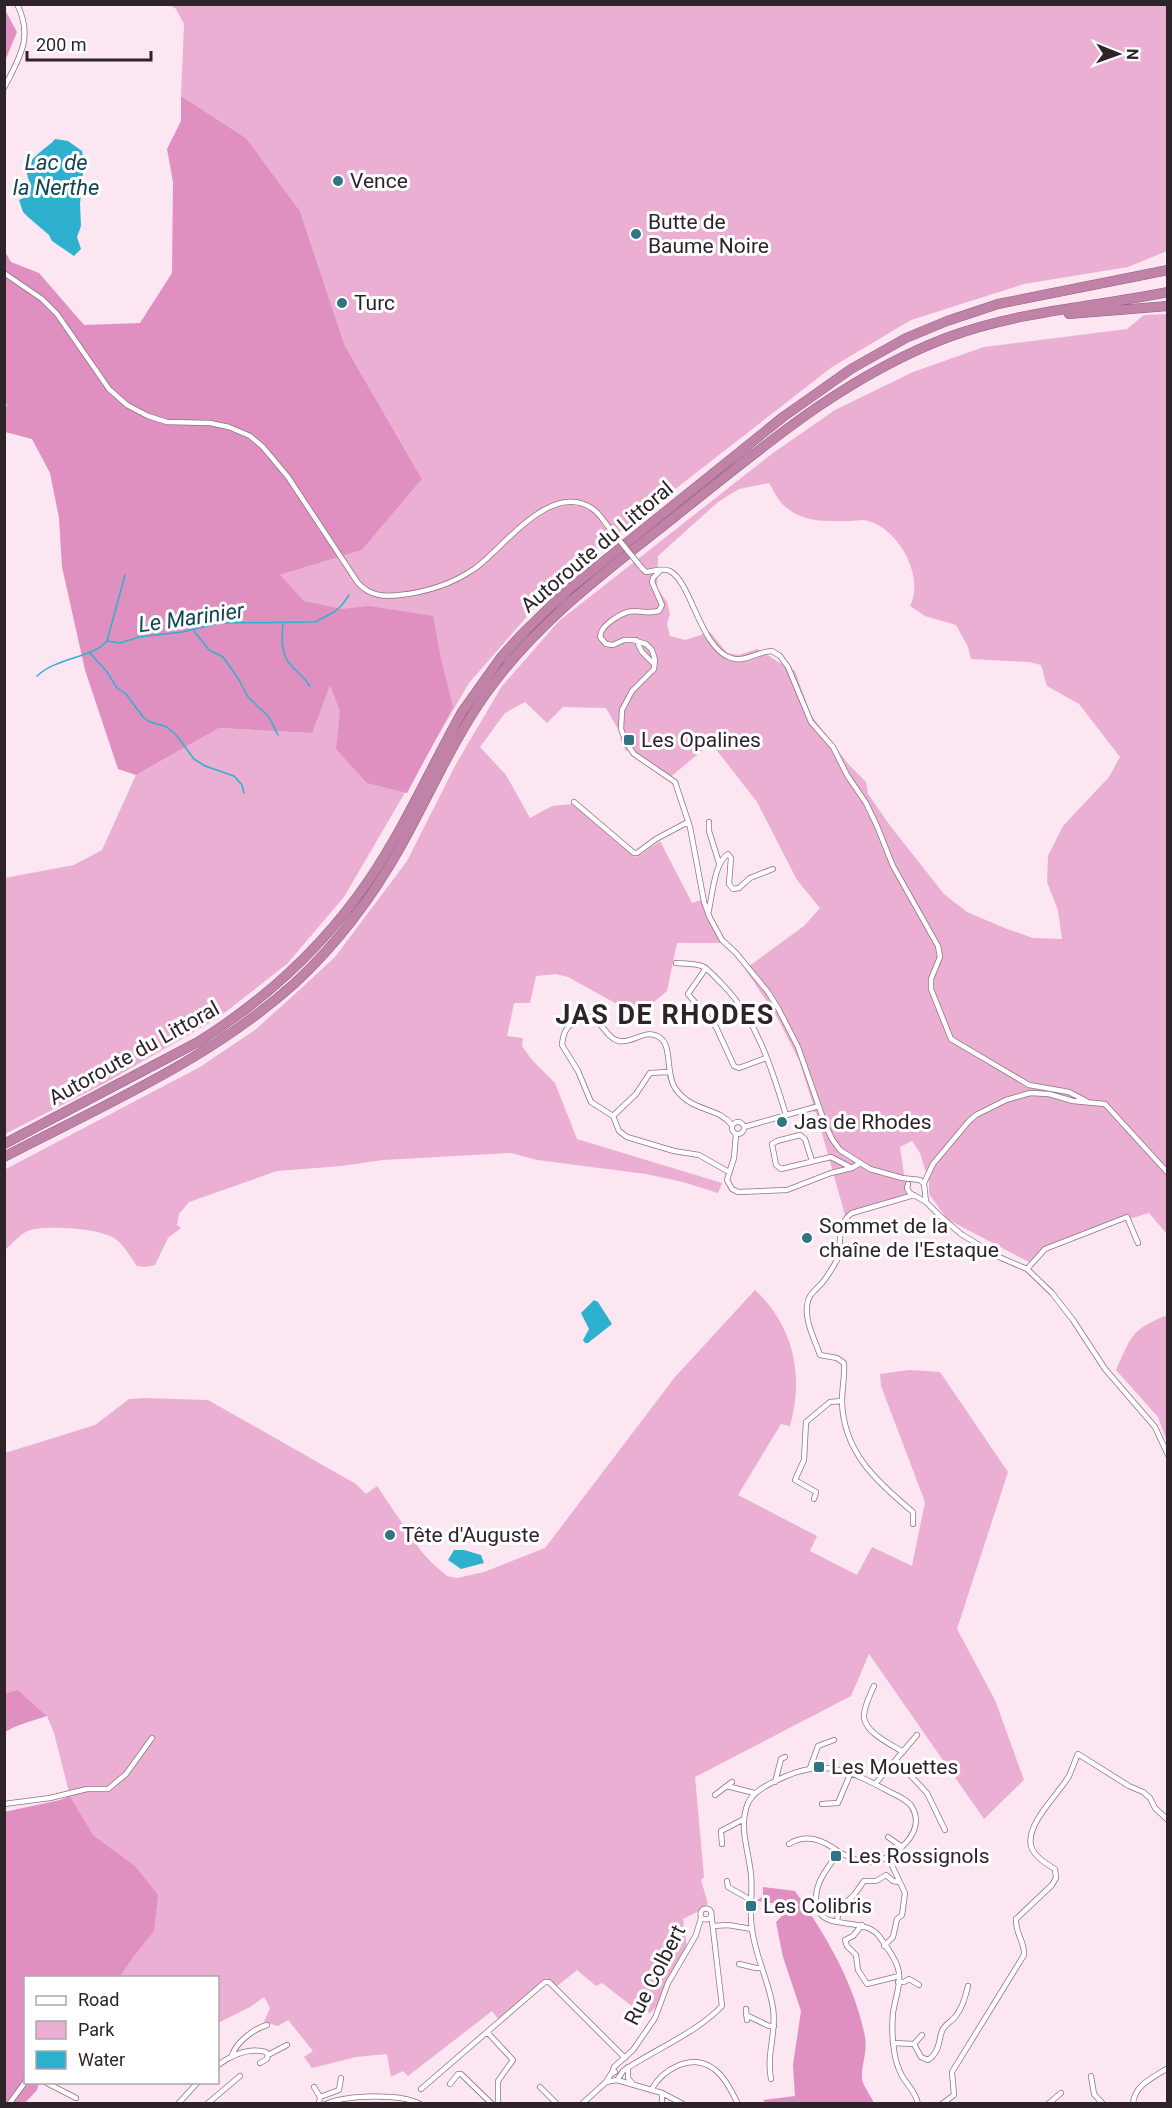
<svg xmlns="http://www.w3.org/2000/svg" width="1172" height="2108" viewBox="0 0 1172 2108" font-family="Roboto,sans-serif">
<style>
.green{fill:#eaafd2;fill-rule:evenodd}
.forest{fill:#e08fc1}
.water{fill:#2eb1ce}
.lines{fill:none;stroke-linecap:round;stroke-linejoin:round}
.stream{stroke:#2eb1ce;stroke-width:1.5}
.street-casing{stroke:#917284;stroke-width:6}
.highway-casing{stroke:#8e617c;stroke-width:10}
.street{stroke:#fff;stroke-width:4.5}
.highway{stroke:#c182a8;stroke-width:9}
.street-bridge-casing{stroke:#917284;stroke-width:6;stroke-linecap:butt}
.street-bridge{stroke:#fff;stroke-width:4.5}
.poi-dot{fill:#317485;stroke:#fff;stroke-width:2}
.labels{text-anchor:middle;stroke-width:6;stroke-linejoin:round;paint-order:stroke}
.poi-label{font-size:21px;fill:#2f232a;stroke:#fff;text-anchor:start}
.street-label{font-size:21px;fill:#2f232a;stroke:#fff}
.water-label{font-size:22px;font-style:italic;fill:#104653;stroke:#fff}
.district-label{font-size:27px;font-weight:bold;letter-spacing:1.5px;fill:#2f232a;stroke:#fff}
</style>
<rect width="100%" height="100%" fill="#fbe6f2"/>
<path class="green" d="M170,5H1167V251L1128,267L1024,284L911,320L832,367L602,546L544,597L469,683L344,897L287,964L218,1018L105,1083L5,1134V878L74,865L102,850L136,775L219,728L312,733L280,575L362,550L422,479L345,346L300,211L246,138L181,96L184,24L176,9Z
M1167,314V1234L1149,1213C1114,1224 1057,1240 1029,1262L947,1219L929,1194V1182L920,1153L912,1141L900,1147L907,1196L845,1215L816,1112L811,1111L810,1107L813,1104L799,1060L776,1015L745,969L804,926L820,908L797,880L757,802L711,743L667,780L631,755L629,750L626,751L620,739L623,738L606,708L563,707L547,723L525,702L505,713L480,747L506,775L530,818L552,806L573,804L637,857L660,841L692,903L705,899L710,916L728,943H677L667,991L649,1006L624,1008L568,977L556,974L536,976L530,1003H514L507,1036L523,1038L522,1046L532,1060L555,1083L577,1139L722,1183L718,1193L683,1182L646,1174L537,1160L511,1153L383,1160L341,1166L277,1171L189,1202L179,1214L177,1225L181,1228L168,1238L155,1265L145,1267L137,1266C131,1258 125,1247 117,1240C103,1228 48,1225 30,1230C21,1233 12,1244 5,1250L4,1170L200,1067L255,1030L295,994L335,957L407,861L456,764L502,686L559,621L773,453L835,410L913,372L984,347L1127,329L1144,315ZM769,483C774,491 780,504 788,509C806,523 829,521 850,521C856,521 863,519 868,521C899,529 925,577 910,606L925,616L956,625L968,647L971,659L1029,662L1041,665L1047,686L1079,704L1120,757L1109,777L1063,826L1048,856L1047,882L1058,910L1062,939L1033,938L1007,929L967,912L944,894L891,827L868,794L866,782L849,765L811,715L795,671C781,665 771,656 757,649L739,655L727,653L710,632L685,640L670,636L667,624L670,614L667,602L657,588L658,556L718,502L739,489Z
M755,1290C794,1326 804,1376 790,1426L781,1424L738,1495L817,1536L810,1551L857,1575L872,1547L912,1566L925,1502L881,1386L880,1374L909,1370L940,1372L1008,1472L957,1629L995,1700L1024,1780L984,1819L869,1654L851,1696L695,1777L704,1877L701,1880L708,1904L697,1912L683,1919L687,1948L658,2005L650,2013L633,2007L602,1983L596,1986L577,1970L556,1987L547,1980L499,2020L492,2011L408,2076L403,2071L391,2077L387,2054L356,2057L312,2068L304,2057L313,2051L288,2020L278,2026L264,2022L270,2008L264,1997L250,2007L218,2023V1978L120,1977L134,1956L135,1866L93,1835L70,1796L54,1733L47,1716L18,1690L5,1693V1453L95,1425L129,1399L144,1398L208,1400L356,1484L366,1494L377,1486L421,1551L432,1563L447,1576L457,1578L484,1572L545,1548L675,1377Z
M1167,1315V1442L1158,1417L1116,1370C1132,1335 1131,1330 1167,1315Z"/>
<path class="forest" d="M5,10L17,32L5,61Z
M181,96L246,138L300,211L345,346L422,479L362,550L280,575L304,601L342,609L369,606L433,616L441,659L453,707L407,793L367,783L336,749L340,711L330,685L312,733L219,728L136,775L118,769L85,670L62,567L59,518L50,473L32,439L5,432V411L7,404L4,402V250L11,262L39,273L84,325L140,323L172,273L173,182L167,149L181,121Z
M18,1690L47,1716C32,1721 18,1724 5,1732V1693Z
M70,1796L93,1835L135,1866L158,1895L154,1931L134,1956L120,1977L26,1978V2082L39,2083L37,2090L25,2103H5L4,1812L60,1800Z
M763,1887L795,1891C825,1934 853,1981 864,2032C869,2051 861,2063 862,2079C863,2086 871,2096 874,2103L767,2104L763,2100L795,2096L793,2065L801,2011L783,1957L776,1922L782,1916V1908L778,1904L756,1901L763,1896Z"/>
<path class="water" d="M55,139L68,141L82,151L84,162L80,204L81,226L77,237L81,249L74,256L52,241L49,235L28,217L23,212L19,200L25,197L31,189C30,184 28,178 27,174C26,158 47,149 55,139Z
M594,1300L598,1302L612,1324L588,1343H585L583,1340L589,1329L581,1313Z
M454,1550H464L481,1555L484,1563L461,1569L448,1560Z"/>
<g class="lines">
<path class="stream" d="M283,622C282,636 280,653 290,664C297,673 303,675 310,686
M194,631L209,650L223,657L238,678L248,697L269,717L278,735
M107,641L125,575
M89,652L107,672L117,688L126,694L143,717L150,722L167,727L177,736L194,759L205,766L234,776L242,785L244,793
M37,676C57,657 93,658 107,641L120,643L139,637L182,632L220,623L315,622L334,612L342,605L349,595"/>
<g class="street-casing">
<path id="street" d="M4,88C19,58 34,38 17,4
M4,273L42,299L57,314L109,389L127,405L148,416L167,422L210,423L229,427L250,436L263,447L288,477L358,583C370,596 384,597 400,595C427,592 452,584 474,569C503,549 551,479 593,509C600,514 605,523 611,530
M641,567L646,572C653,571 663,568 670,571C692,583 700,648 731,658C744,663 759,651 772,651L780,656L788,667L811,722L833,747L847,775L866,803L877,826L893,866L938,946L940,957L931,979V989L951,1039L1029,1085L1069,1092L1086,1101
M661,570L653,578L652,582L662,605L659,611C636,616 636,603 611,621C605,626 601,629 600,637L606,644L613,645L624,640H633L646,644L652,650L655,660L654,669L632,691L622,710L621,729L626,742L634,754L675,782L690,827L704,902L710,918L722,940L736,953L768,992L778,1008L798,1047L825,1124L832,1139L840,1150L870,1169L902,1178L920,1180L924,1184L926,1202
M636,640L642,652L654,664
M574,802L634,853H637L656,839L688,822
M709,822V831L719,863
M708,914C712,899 714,862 728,854L731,858L729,884L733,889L739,888L750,878L773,869
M676,963C685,964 696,963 704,967C710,971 716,978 721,983C756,1017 772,1069 786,1115
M706,968L688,994L716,1027L734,1066L739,1068L766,1058
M613,1116L636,1094L650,1073L668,1072
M732 1128a6 6 0 1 1 12 0a6 6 0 1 1-12 0Z
M744,1127L819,1106
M736,1134L734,1158L727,1180L732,1189L738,1192L787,1190L831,1173L852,1168L860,1163
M812,1161L805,1139L800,1135L777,1141L772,1144L776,1165L781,1169L831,1157L852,1168
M729,1172L699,1155L674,1151L627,1137L619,1131L613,1116L591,1102L578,1071L562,1045C563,1035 565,1028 574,1022C600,1005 602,1038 619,1041C633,1044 645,1028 659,1037C673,1045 665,1073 675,1088C692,1113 717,1106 732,1125
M924,1183L933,1164L969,1121L976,1115L1006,1100L1030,1093L1049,1094L1073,1101L1105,1104L1168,1173
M908,1184L907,1188L910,1193L926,1202L940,1216L961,1234L999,1257L1027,1269L1052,1293L1073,1320L1105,1369L1155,1427L1168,1455
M1027,1269L1045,1249L1127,1217L1138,1243
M814,1499L816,1492L795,1480L804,1460L806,1422L830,1402L842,1401
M913,1524V1512C877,1482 843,1452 842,1401C842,1388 845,1376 844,1363L837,1358L820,1355C815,1340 805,1322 807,1306C808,1294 815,1291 822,1283C827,1277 833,1267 837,1260C843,1243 835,1225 852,1213L914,1195
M874,1686C870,1695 863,1708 864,1718C867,1734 891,1744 903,1752
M896,1760L927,1793L945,1830
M810,1768L818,1746L834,1740
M775,1782L781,1759L785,1757
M875,1784L917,1735
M727,1786L754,1793
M715,1795L732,1782
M4,1804L50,1798L87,1789H108L126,1774L152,1738
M822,1804L838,1803L851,1772
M888,1837L902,1847
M722,1844L721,1831L744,1819
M789,1844C807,1833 823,1840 839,1852
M727,1881L728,1887L751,1900
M700.5 1914a5.5 5.5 0 1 1 11 0a5.5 5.5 0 1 1-11 0Z
M837,1921L839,1909L854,1895L864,1881H876L886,1875L893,1881L899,1882
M862,1925L853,1936L845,1940L847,1946L856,1955L858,1970L867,1984L899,1976
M713,1926L728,1925L752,1929
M884,1946L893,1937L897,1919L902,1915L905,1893L888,1857
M739,1964L756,1968H762
M898,1982H904L909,1979L919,1985
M746,2009L747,2020
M746,2015L769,2026H774
M487,2032L545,1982H549L625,2058
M893,2043L914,2044L921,2057L928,2060C940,2052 938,2042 942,2031C944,2025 951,2022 955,2017C963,2007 965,1997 968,1986
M914,2044L922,2035
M232,2055C237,2042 253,2029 267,2025
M268,2055L287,2045
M218,2065C232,2055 248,2047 266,2052L268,2055L267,2059L260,2063
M628,2067V2078L632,2083
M612,2073L614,2067L633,2050L655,2018L668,1983L696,1935L701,1918
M1091,2076L1094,2094L1103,2104
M771,2079C766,2053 777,2033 773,2008C769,1981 755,1956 752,1929C749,1911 753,1893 751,1875C749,1851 738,1827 748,1803C754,1790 771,1783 784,1777C827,1758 852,1772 890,1792C898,1796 908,1800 912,1807C927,1832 895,1858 873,1862C860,1863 849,1857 839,1852C827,1869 810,1887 818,1910C826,1930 864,1917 879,1936C885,1945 895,1957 898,1968C902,1982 895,1999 893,2013C892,2025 892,2038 894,2050C895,2059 898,2068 902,2076C908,2086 916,2092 918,2104
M617,2080L662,2093L683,2104
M45,2082L76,2098
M606,2082L617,2080L623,2071C655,2049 695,2034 722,2006L711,1912
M450,2084L458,2074H461L492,2104
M314,2087L320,2097
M540,2087L557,2104
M421,2089L487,2032L513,2060L498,2081V2104
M651,2090C663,2069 692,2052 714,2069C725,2077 732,2092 738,2104
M662,2093V2104
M9,2104L26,2081
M178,2104L198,2082
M207,2104L240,2076
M319,2104L320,2097L339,2090L341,2078
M326,2104C346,2095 400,2093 420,2104
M582,2104L606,2082L611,2074L615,2072
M942,2104L954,2095L952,2072L1024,1955C1025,1942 1015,1933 1016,1919L1052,1885L1056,1878L1055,1869C1046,1864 1034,1856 1031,1846C1026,1823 1058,1795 1069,1776C1072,1769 1075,1761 1078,1754L1129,1786L1143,1792L1150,1798L1155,1808L1168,1820
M1048,2104L1061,2093
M1133,2104C1134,2085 1154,2077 1168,2068"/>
</g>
<g class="highway-casing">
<path id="highway" d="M1069,314L1168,306
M4,1144L198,1042C265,1000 324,946 369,880C405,827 431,767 462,712L502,656L521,635L562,595L783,417L851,369L906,338L947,321L998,304L1168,270
M4,1157C104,1105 211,1059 295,983C337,944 373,896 401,846C429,796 452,742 485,695C536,622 608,570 677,515C763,447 842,378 946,338C1017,311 1094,307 1168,292"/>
</g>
<use href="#street" class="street"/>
<use href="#highway" class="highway"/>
<g class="street-bridge-casing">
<path id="street-bridge" d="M611,530L641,567"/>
</g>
<use href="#street-bridge" class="street-bridge"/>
</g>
<g class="poi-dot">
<circle cx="338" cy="181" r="6"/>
<circle cx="636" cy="234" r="6"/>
<circle cx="342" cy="303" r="6"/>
<rect x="623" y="734" width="12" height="12" rx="3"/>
<circle cx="782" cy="1122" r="6"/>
<circle cx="807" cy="1238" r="6"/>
<circle cx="390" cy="1535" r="6"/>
<rect x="813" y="1761" width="12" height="12" rx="3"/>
<rect x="830" y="1850" width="12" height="12" rx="3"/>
<rect x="745" y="1900" width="12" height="12" rx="3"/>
</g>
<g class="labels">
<g class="poi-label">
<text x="350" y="188">Vence</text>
<text x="648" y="229">Butte de<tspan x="648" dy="24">Baume Noire</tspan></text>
<text x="354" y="310">Turc</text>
<text x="641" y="747">Les Opalines</text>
<text x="794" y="1129">Jas de Rhodes</text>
<text x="819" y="1233">Sommet de la<tspan x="819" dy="24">chaîne de l'Estaque</tspan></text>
<text x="402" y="1542">Tête d'Auguste</text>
<text x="831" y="1774">Les Mouettes</text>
<text x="848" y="1863">Les Rossignols</text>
<text x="763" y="1913">Les Colibris</text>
</g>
<g class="street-label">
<text transform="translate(597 547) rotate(-40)" y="7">Autoroute du Littoral</text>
<text transform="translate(134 1053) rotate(-29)" y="7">Autoroute du Littoral</text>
<text transform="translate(655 1975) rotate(-63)" y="7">Rue Colbert</text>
</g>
<g class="water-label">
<text x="56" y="170">Lac de<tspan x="56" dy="25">la Nerthe</tspan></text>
<text transform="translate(191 617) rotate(-8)" y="8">Le Marinier</text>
</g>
<g class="district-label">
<text x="665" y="1024">JAS DE RHODES</text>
</g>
</g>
<rect width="1172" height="2108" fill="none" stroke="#2f232a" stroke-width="12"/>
<rect x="24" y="1976" width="195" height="108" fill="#ffffff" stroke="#aca7aa" stroke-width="1.5"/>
<rect x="36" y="1996" width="30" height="9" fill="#ffffff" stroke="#aca7aa" stroke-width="1.5"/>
<text x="78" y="2006" font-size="18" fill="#2f232a">Road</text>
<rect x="36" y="2021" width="30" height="18" fill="#eaafd2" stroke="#aca7aa" stroke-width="1.5"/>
<text x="78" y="2036" font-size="18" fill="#2f232a">Park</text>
<rect x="36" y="2051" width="30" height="18" fill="#2eb1ce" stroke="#aca7aa" stroke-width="1.5"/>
<text x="78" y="2066" font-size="18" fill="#2f232a">Water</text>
<g transform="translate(1118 54) rotate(91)" stroke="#ffffff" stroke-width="4.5" paint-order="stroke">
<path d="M0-4.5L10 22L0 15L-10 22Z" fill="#2f232a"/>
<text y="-9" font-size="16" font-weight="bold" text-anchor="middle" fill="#2f232a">N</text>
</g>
<path d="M27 51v9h124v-9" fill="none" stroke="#2f232a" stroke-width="3"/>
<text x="36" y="51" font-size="18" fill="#2f232a" stroke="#ffffff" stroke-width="4.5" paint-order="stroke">200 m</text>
</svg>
